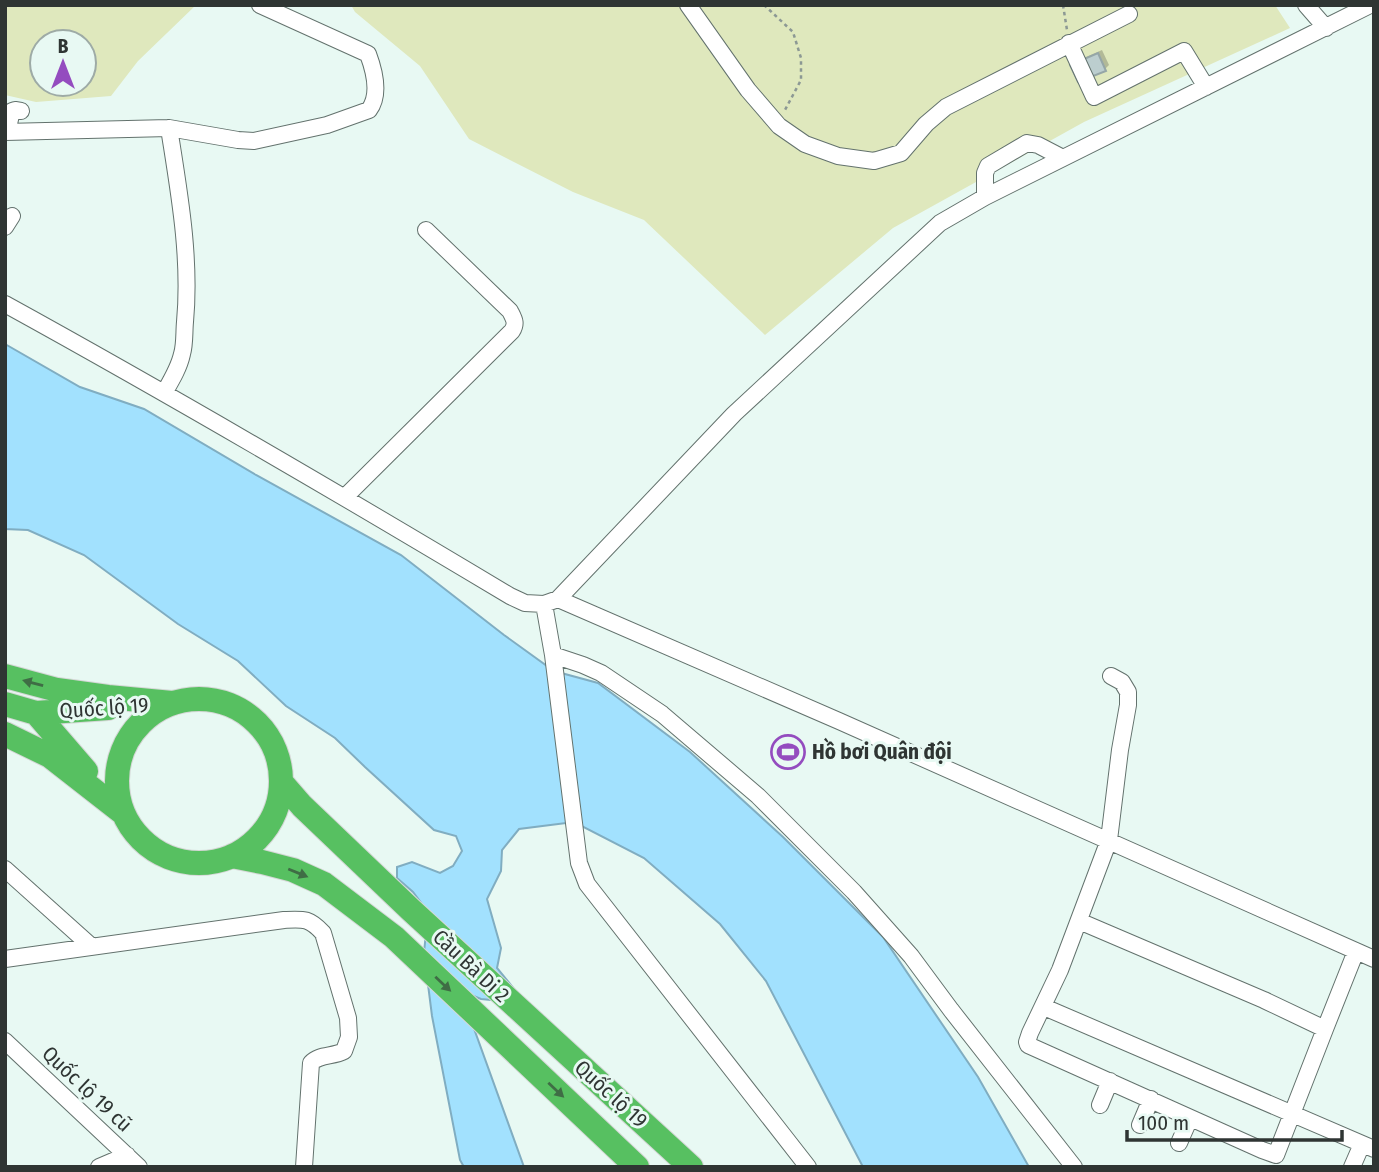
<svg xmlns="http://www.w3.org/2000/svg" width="1379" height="1172" viewBox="0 0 1379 1172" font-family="'Fira Sans Condensed',sans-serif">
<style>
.green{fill:#dfe8bd;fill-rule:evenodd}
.water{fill:#a2e1fe;stroke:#80adc1;stroke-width:2}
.shadow{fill:#0003}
.building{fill:#bccecf;stroke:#95a6a7;stroke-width:2}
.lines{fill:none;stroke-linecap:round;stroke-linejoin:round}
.minor-casing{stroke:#63726d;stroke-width:18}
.highway-casing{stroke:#d5d7d6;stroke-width:26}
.path{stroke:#8c9894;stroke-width:2.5;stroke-dasharray:3.5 3.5;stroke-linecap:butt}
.minor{stroke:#fff;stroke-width:16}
.highway{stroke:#57c061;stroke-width:24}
.oneway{fill:#3f6d45}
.labels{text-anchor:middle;stroke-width:6;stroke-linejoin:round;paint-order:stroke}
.street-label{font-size:21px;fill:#2f3533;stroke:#e8f9f3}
.poi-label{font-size:21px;font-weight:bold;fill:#2f3533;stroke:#e8f9f3;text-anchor:start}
</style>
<rect width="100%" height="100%" fill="#e8f9f3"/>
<path class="green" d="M5,5H196L138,61L111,96L36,102L5,95ZM42,42H84V84H42Z
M351,5H1275L1290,28L1084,122L893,228L765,335L644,220L573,192L469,139L420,66L355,12Z"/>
<path class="water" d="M5,344L80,387L144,409L256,475L401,555L504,635L554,671L598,683L690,752L783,837L883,937L978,1077L1029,1167H863L766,981L720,924L644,858L574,822L519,829L502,850L501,871L487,899L501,948L497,968L515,990L501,1001L481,999L471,995L468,1012L524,1167H464L460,1160L432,1016L424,953L428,912L413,892L397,878V867L412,862L440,873L453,866L462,851L456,836L434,830L365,767L335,738L286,706L238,661L178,624L84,555L28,530L5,529Z"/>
<path class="shadow" d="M1102,50L1109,65L1105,69L1077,61Z"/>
<path class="building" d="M1098,53L1106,71L1078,82L1070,65Z"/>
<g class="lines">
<g class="minor-casing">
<path id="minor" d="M688,5L748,90L779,126L805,144L838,156L874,161L901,153L926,124L946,107L1129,14
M1306,5L1326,28
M1069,43L1094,97L1184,51L1206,87
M5,132L169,128L238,140L254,141L327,125L369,110C381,94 374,70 368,54L260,5
M7,132L12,111L15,110L21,111
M985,197V173L988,166L1027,143L1038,145L1063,158
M5,227L12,216
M5,304C176,398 343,496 510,596L525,603L544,604L553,655L579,863L587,884L808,1167
M164,393C171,381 179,368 182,354C185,344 184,332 185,322C191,257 179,192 169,128
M345,497L512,331C517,323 514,319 510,311L426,230
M558,599L839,721L1374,959
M544,604L558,599L734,414L940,223L985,197L1370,5
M553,655L583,665L601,673L662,714L758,796L854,892L911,956L951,1010L1074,1167
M5,869L92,947
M1079,921L1264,1000L1325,1029L1276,1155L1262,1150L1028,1045L1027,1042L1030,1033L1060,970L1109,840L1120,750L1128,705V692L1122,682L1111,676
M5,959L284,920C304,919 309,918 323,933L348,1018L349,1037L344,1051C333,1057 319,1054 311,1063L304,1167
M1044,1007L1374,1149
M1325,1029L1356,951
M5,1041L139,1167
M1100,1105L1110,1081
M1140,1125L1151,1099
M1179,1143L1190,1118
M99,1167L127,1155
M1352,1167L1362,1144"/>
</g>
<g class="highway-casing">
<path id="highway" d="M5,676L57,690L108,697L172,703
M117 781a82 82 0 1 1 164 0a82 82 0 1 1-164 0Z
M5,704L36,713L108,708
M36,713L86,771
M5,734L50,756L123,813
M282,783L302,806L411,910L691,1167
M232,856L262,862L293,870L324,884L394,937L637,1167"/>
</g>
<path class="path" d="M764,5L793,32L801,58V80L785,110
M1063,5L1067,30"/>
<use href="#minor" class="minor"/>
<use href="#highway" class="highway"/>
</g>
<defs><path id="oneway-solid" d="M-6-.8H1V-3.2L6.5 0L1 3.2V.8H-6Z" transform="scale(1.75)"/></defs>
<g class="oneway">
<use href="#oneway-solid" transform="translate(33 683) rotate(-165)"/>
<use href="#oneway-solid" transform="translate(298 873) rotate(22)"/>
<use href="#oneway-solid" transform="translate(443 984) rotate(43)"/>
<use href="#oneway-solid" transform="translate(556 1090) rotate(43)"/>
</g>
<defs>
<g id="stadium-ring" transform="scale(1.75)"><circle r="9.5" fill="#e8f9f3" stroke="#944cbf" stroke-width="1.5"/><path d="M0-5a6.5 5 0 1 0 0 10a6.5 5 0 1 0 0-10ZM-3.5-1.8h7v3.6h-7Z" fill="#944cbf"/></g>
</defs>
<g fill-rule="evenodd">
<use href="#stadium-ring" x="788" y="752"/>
</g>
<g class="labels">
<g class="street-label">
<text transform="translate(104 708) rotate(-4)" y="7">Quốc lộ 19</text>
<text transform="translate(471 966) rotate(43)" y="7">Cầu Bà Di 2</text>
<text transform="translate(87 1089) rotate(43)" y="7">Quốc lộ 19 cũ</text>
<text transform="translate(611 1094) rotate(42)" y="7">Quốc lộ 19</text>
</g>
<g class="poi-label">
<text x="812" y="759">Hồ bơi Quân đội</text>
</g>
</g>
<rect width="1379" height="1172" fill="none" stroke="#2f3533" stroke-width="14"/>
<g transform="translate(63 63)"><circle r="33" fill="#e8f9f3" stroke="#9eaba6" stroke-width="2"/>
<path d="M0-5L12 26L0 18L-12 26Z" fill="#944cbf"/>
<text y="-10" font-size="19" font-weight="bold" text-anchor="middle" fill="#2f3533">B</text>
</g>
<path d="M1127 1130v10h215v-10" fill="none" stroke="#2f3533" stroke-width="3.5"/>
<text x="1138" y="1130" font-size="21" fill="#2f3533" stroke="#e8f9f3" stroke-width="5" paint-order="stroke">100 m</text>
</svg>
